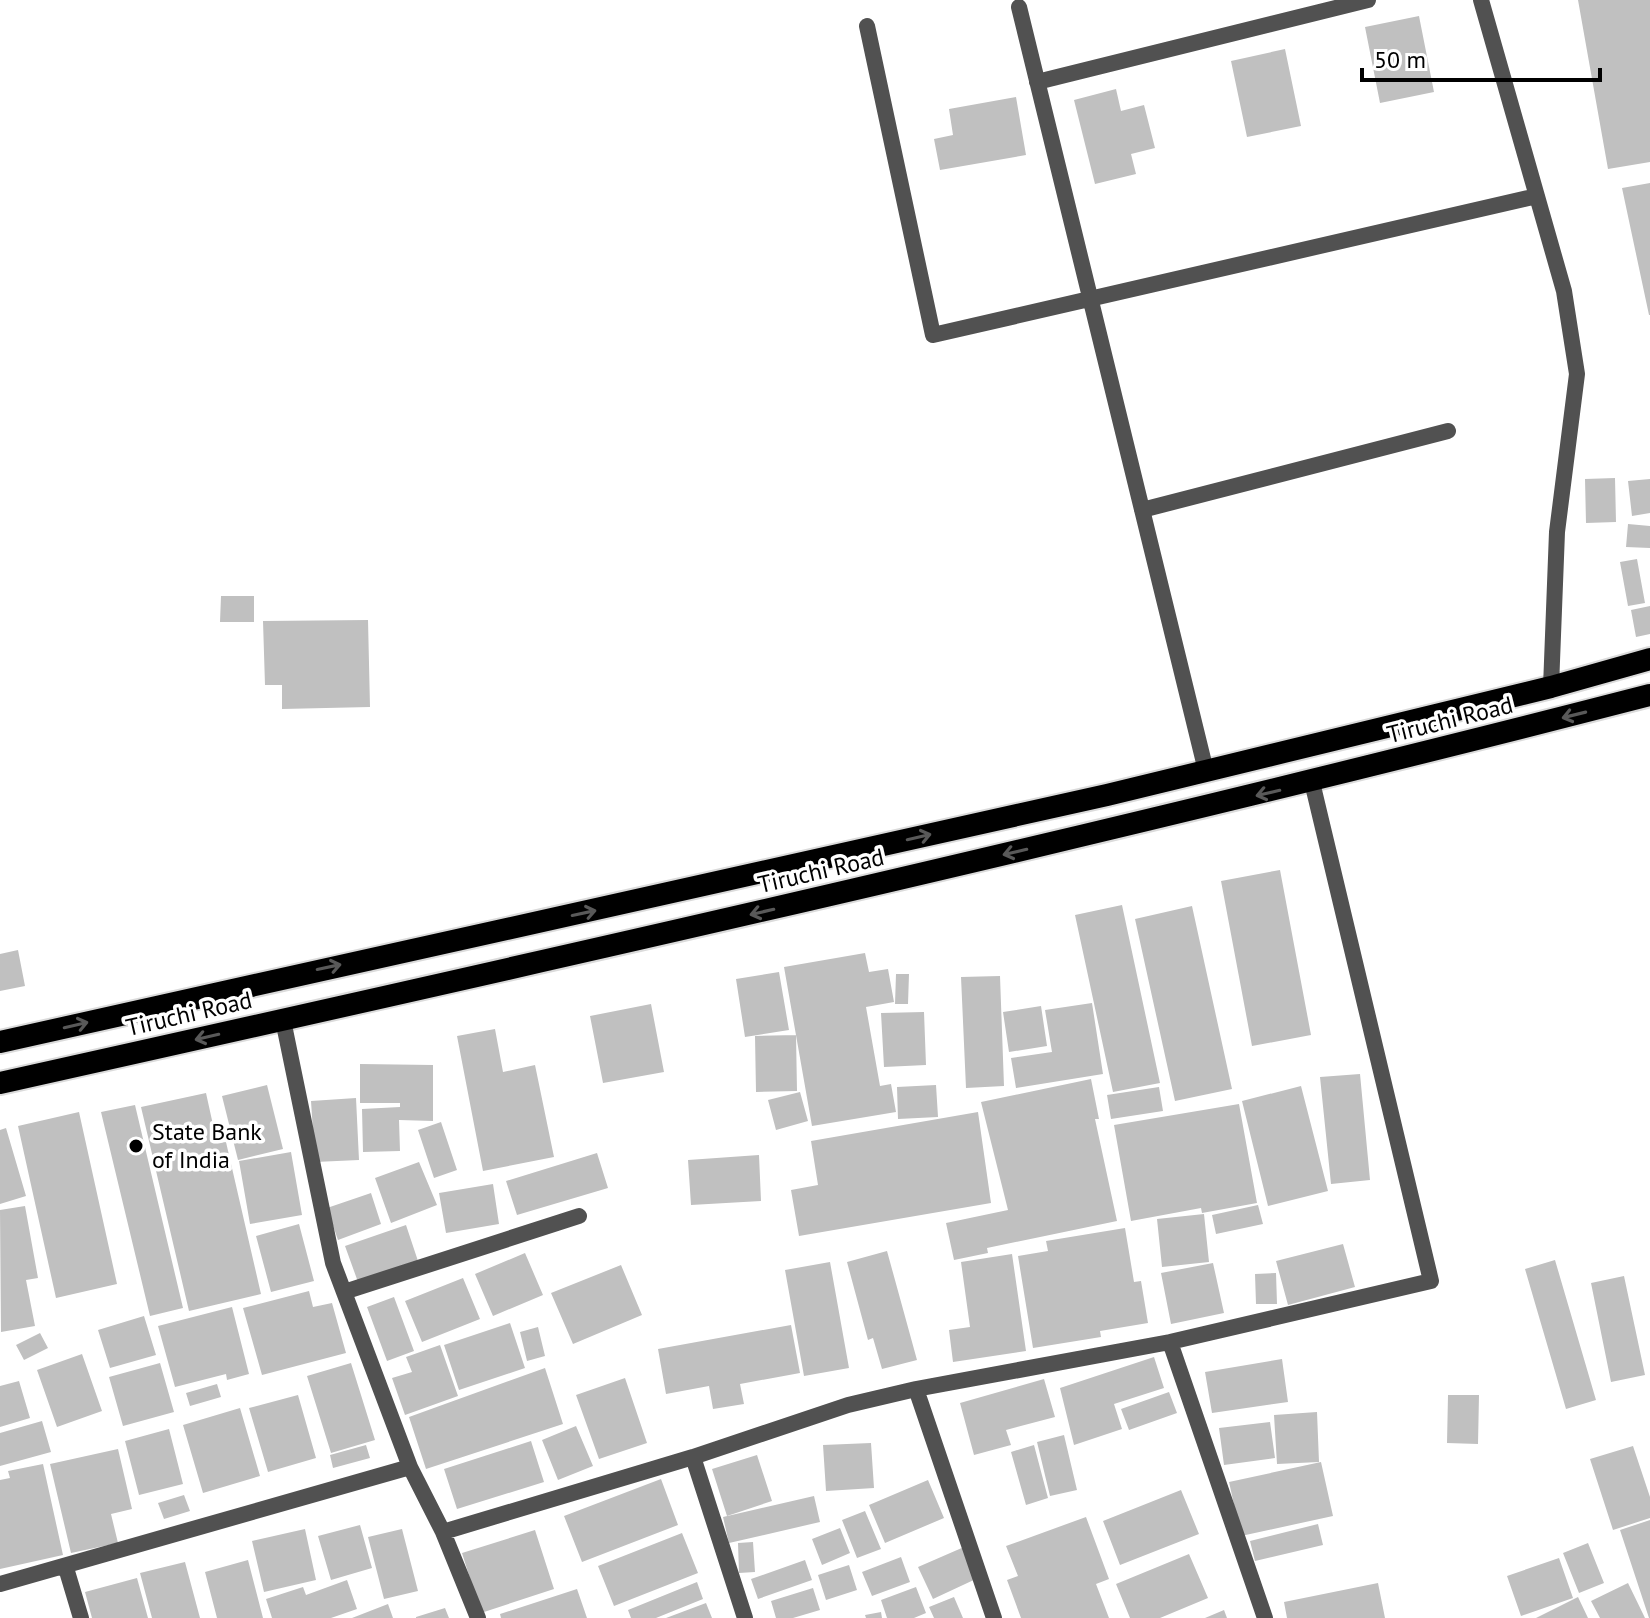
<svg xmlns="http://www.w3.org/2000/svg" width="1650" height="1618" viewBox="0 0 1650 1618" font-family="'PT Sans',sans-serif">
<style>
.building{fill:#c0c0c0}
.lines{fill:none;stroke-linecap:round;stroke-linejoin:round}
.trunk-casing{stroke:#dbdbdb;stroke-width:26}
.minor{stroke:#515151;stroke-width:16}
.trunk{stroke:#000;stroke-width:22}
.oneway{stroke:#595959}
.poi-dot{fill:#000;stroke:#fff;stroke-width:3}
.labels{text-anchor:middle;stroke-width:7;stroke-linejoin:round;paint-order:stroke}
.street-label{font-size:24px;fill:#000;stroke:#fff}
.poi-label{font-size:24px;fill:#000;stroke:#fff;text-anchor:start}
</style>
<rect width="100%" height="100%" fill="#fff"/>
<path class="building" d="M1578,0H1650V162L1608,169Z
M1419,16L1434,92L1380,103L1365,27Z
M1285,49L1301,126L1247,137L1231,61Z
M1116,89L1121,111L1144,105L1155,148L1131,154L1136,174L1095,184L1074,100Z
M1016,97L1026,155L940,170L934,139L953,135L949,109Z
M1650,183V315H1649L1622,188Z
M1615,478L1616,522L1586,523L1585,479Z
M1650,479V513L1632,516L1628,481Z
M1628,524L1650,526V548L1626,547Z
M1637,559L1645,603L1628,606L1620,562Z
M221,596H254V622H220Z
M1650,606V634L1636,637L1631,610Z
M368,620L370,707L282,709V685H265L263,621Z
M1280,870L1311,1035L1252,1046L1221,881Z
M1122,905L1160,1083L1113,1092L1075,915Z
M1192,906L1232,1089L1175,1101L1135,919Z
M18,950L25,986L0,991V954Z
M865,953L869,972L888,969L894,1002L866,1007L880,1086L891,1084L896,1112L812,1126L784,967Z
M779,972L789,1030L745,1037L736,979Z
M896,974H909L908,1004H895Z
M1000,976L1004,1086L966,1088L961,977Z
M1092,1003L1103,1074L1016,1088L1011,1058L1052,1052L1045,1010Z
M651,1004L664,1072L603,1083L590,1016Z
M1041,1006L1047,1046L1009,1052L1003,1012Z
M924,1012L926,1065L884,1067L881,1013Z
M495,1029L503,1072L535,1065L554,1157L483,1171L457,1036Z
M796,1035L797,1091L756,1092L755,1036Z
M360,1064L433,1065V1121L399,1120L400,1151L363,1152L362,1109L400,1107V1103H360Z
M1360,1074L1370,1180L1331,1184L1320,1077Z
M1091,1079L1099,1119H1095L1117,1221L987,1248L988,1253L954,1260L946,1223L1008,1210L981,1102Z
M267,1085L283,1149L238,1160L222,1096Z
M936,1085L938,1117L898,1119L897,1087Z
M1301,1086L1328,1191L1268,1206L1242,1101Z
M1159,1087L1163,1111L1111,1119L1107,1095Z
M800,1092L808,1121L776,1130L768,1100Z
M206,1093L217,1143L226,1142L261,1294L189,1311L141,1107Z
M356,1098L359,1160L315,1162L311,1101Z
M1239,1104L1257,1203L1202,1213L1201,1208L1131,1221L1114,1125Z
M135,1105L183,1308L150,1316L101,1112Z
M79,1112L117,1284L56,1298L18,1126Z
M978,1112L991,1203L799,1236L791,1190L818,1185L811,1141Z
M441,1122L457,1170L434,1178L418,1130Z
M6,1128L26,1196L0,1204V1130Z
M291,1152L302,1215L250,1224L239,1161Z
M597,1153L608,1188L517,1215L506,1181Z
M759,1155L761,1201L691,1205L688,1160Z
M419,1162L437,1205L391,1223L375,1178Z
M493,1184L499,1224L446,1233L439,1193Z
M371,1193L381,1224L338,1240L327,1208Z
M1258,1205L1263,1224L1216,1234L1212,1215Z
M25,1206L38,1278L26,1280L35,1326L1,1332L0,1210Z
M1204,1214L1209,1262L1162,1267L1157,1219Z
M299,1224L314,1281L271,1292L256,1236Z
M406,1225L418,1261L358,1282L345,1246Z
M1125,1228L1134,1282L1141,1281L1148,1323L1100,1331L1101,1337L1033,1348L1018,1256L1048,1251L1046,1241Z
M1343,1244L1355,1287L1288,1305L1276,1261Z
M887,1251L917,1360L882,1369L873,1338L868,1340L847,1262Z
M525,1253L543,1295L493,1316L475,1274Z
M1012,1254L1026,1351L953,1362L949,1330L970,1327L961,1262Z
M1555,1260L1596,1400L1566,1409L1525,1269Z
M830,1262L849,1368L804,1376L785,1270Z
M1213,1263L1224,1313L1171,1324L1161,1273Z
M621,1265L642,1315L573,1344L551,1293Z
M1276,1273L1277,1304H1256L1255,1274Z
M1624,1276L1645,1375L1611,1382L1591,1283Z
M463,1278L480,1319L422,1342L405,1301Z
M309,1291L313,1307L332,1303L346,1353L262,1375L243,1308Z
M394,1297L414,1351L387,1361L367,1307Z
M232,1307L249,1374L227,1380L226,1374L175,1387L158,1326Z
M144,1316L156,1355L110,1368L98,1330Z
M510,1323L525,1368L459,1390L444,1345Z
M791,1325L800,1373L740,1384L744,1404L713,1409L709,1386L666,1394L658,1349Z
M538,1327L545,1356L527,1361L520,1332Z
M40,1333L48,1348L24,1360L16,1345Z
M440,1345L458,1396L405,1415L392,1378L412,1372L406,1357Z
M82,1354L102,1411L57,1427L37,1370Z
M1154,1357L1164,1388L1114,1404L1122,1429L1074,1445L1060,1388Z
M1282,1359L1288,1402L1212,1413L1205,1372Z
M160,1363L174,1412L123,1426L109,1377Z
M351,1363L375,1440L331,1453L307,1376Z
M545,1368L563,1424L426,1469L409,1417Z
M625,1378L647,1443L599,1459L576,1395Z
M1044,1379L1055,1417L1006,1430L1011,1445L974,1455L960,1403Z
M19,1381L30,1418L0,1427V1386Z
M217,1384L221,1397L190,1406L186,1393Z
M1169,1392L1177,1413L1129,1430L1121,1409Z
M298,1395L316,1458L268,1472L249,1408Z
M1448,1395H1479L1478,1444L1447,1443Z
M240,1408L260,1476L203,1493L183,1425Z
M1317,1412L1319,1462L1277,1464L1274,1415Z
M42,1421L51,1452L0,1466V1433Z
M1270,1422L1275,1458L1224,1465L1219,1428Z
M576,1426L593,1466L558,1480L542,1440Z
M169,1429L183,1484L139,1495L125,1441Z
M1064,1435L1077,1490L1050,1496L1037,1442Z
M531,1441L544,1482L457,1509L444,1469Z
M871,1443L874,1488L826,1491L823,1445Z
M366,1445L370,1458L333,1468L330,1455Z
M1034,1445L1048,1498L1026,1505L1011,1452Z
M1633,1446L1650,1497V1518L1613,1530L1590,1459Z
M118,1449L132,1509L111,1514L118,1543L71,1553L50,1464Z
M757,1455L772,1501L727,1516L712,1469Z
M1321,1462L1333,1516L1241,1536L1229,1482Z
M43,1464L63,1555L0,1569V1480L10,1478L8,1471Z
M661,1479L678,1525L582,1562L564,1516Z
M928,1480L944,1518L885,1543L869,1505Z
M1181,1490L1199,1534L1120,1565L1103,1521Z
M184,1495L190,1511L164,1519L158,1503Z
M814,1496L820,1522L729,1543L723,1517Z
M865,1511L881,1549L857,1558L842,1520Z
M1086,1517L1109,1579L1096,1584L1109,1618H1021L1007,1580L1018,1576L1006,1546Z
M1650,1520V1618H1649L1620,1530Z
M1318,1524L1323,1545L1255,1561L1250,1541Z
M360,1525L372,1568L331,1580L318,1536Z
M840,1528L850,1553L822,1565L812,1539Z
M305,1529L316,1580L264,1592L252,1541Z
M402,1529L418,1591L384,1599L368,1537Z
M535,1530L554,1589L481,1613L462,1553Z
M682,1533L698,1573L614,1606L598,1566Z
M753,1542L755,1572L739,1573L738,1543Z
M1588,1543L1604,1583L1579,1593L1563,1553Z
M964,1547L978,1578L933,1599L918,1567Z
M1189,1554L1208,1598L1160,1618H1130L1116,1584Z
M901,1557L910,1582L872,1596L862,1572Z
M1559,1558L1573,1598L1521,1616L1507,1576Z
M248,1560L263,1618H217L205,1572Z
M805,1560L812,1580L758,1599L751,1579Z
M185,1562L200,1618H152L140,1573Z
M849,1565L857,1590L826,1600L818,1575Z
M137,1578L148,1618H92L85,1592Z
M347,1580L357,1609L331,1618H272L266,1599L303,1587L306,1595Z
M697,1582L703,1599L656,1618H631L628,1610Z
M1378,1583L1385,1618H1287L1284,1602Z
M1628,1583L1645,1618H1600L1591,1601Z
M916,1587L926,1613L914,1618H887L881,1600Z
M813,1588L820,1610L793,1618H776L771,1601Z
M577,1589L587,1618H501L500,1614Z
M954,1597L963,1618H934L929,1607Z
M1578,1597L1588,1618H1536Z
M706,1603L712,1618H666Z
M388,1604L393,1618H352Z
M445,1608L449,1618H416V1617Z
M1224,1610L1227,1618H1205Z
M881,1612L882,1618H866L865,1615Z"/>
<g class="lines">
<g class="trunk-casing">
<path id="trunk" d="M0,1042L1107,795L1551,687L1650,659
M0,1083C552,960 1103,836 1650,695"/>
</g>
<path class="minor" d="M1481,0L1564,291L1577,374L1557,532L1551,687
M1019,7L1206,771
M867,26L933,335L1537,196
M1037,82L1368,0
M1142,510L1448,431
M283,1020L333,1263L410,1467L443,1532L478,1618
M344,1292L579,1216
M1170,1342L1265,1618
M916,1389L994,1618
M693,1457L745,1618
M443,1532L693,1457L848,1405L916,1389L1170,1342L1431,1281L1312,782
M66,1568L81,1618
M0,1584L410,1467"/>
<use href="#trunk" class="trunk"/>
</g>
<defs><path id="oneway-shaft" d="M-6 0H5M1.5-3L5.5 0L1.5 3" fill="none" stroke-width="1.6" stroke-linecap="round" stroke-linejoin="round" transform="scale(2)"/></defs>
<g class="oneway">
<use href="#oneway-shaft" transform="translate(1574 715) rotate(166)"/>
<use href="#oneway-shaft" transform="translate(1268 793) rotate(167)"/>
<use href="#oneway-shaft" transform="translate(919 837) rotate(-13)"/>
<use href="#oneway-shaft" transform="translate(1015 852) rotate(167)"/>
<use href="#oneway-shaft" transform="translate(762 912) rotate(167)"/>
<use href="#oneway-shaft" transform="translate(584 913) rotate(-12)"/>
<use href="#oneway-shaft" transform="translate(329 967) rotate(-12)"/>
<use href="#oneway-shaft" transform="translate(76 1025) rotate(-13)"/>
<use href="#oneway-shaft" transform="translate(207 1037) rotate(167)"/>
</g>
<circle class="poi-dot" cx="136" cy="1146" r="8"/>
<g class="labels">
<g class="street-label">
<text transform="translate(1450 720) rotate(-14)" y="8">Tiruchi Road</text>
<text transform="translate(821 871) rotate(-13)" y="8">Tiruchi Road</text>
<text transform="translate(189 1014) rotate(-13)" y="8">Tiruchi Road</text>
</g>
<g class="poi-label">
<text x="152" y="1140">State Bank<tspan x="152" dy="28">of India</tspan></text>
</g>
</g>
<path d="M1362 68v12h238v-12" fill="none" stroke="#000000" stroke-width="4"/>
<text x="1374" y="68" font-size="24" fill="#000000" stroke="#ffffff" stroke-width="6" paint-order="stroke">50 m</text>
</svg>
